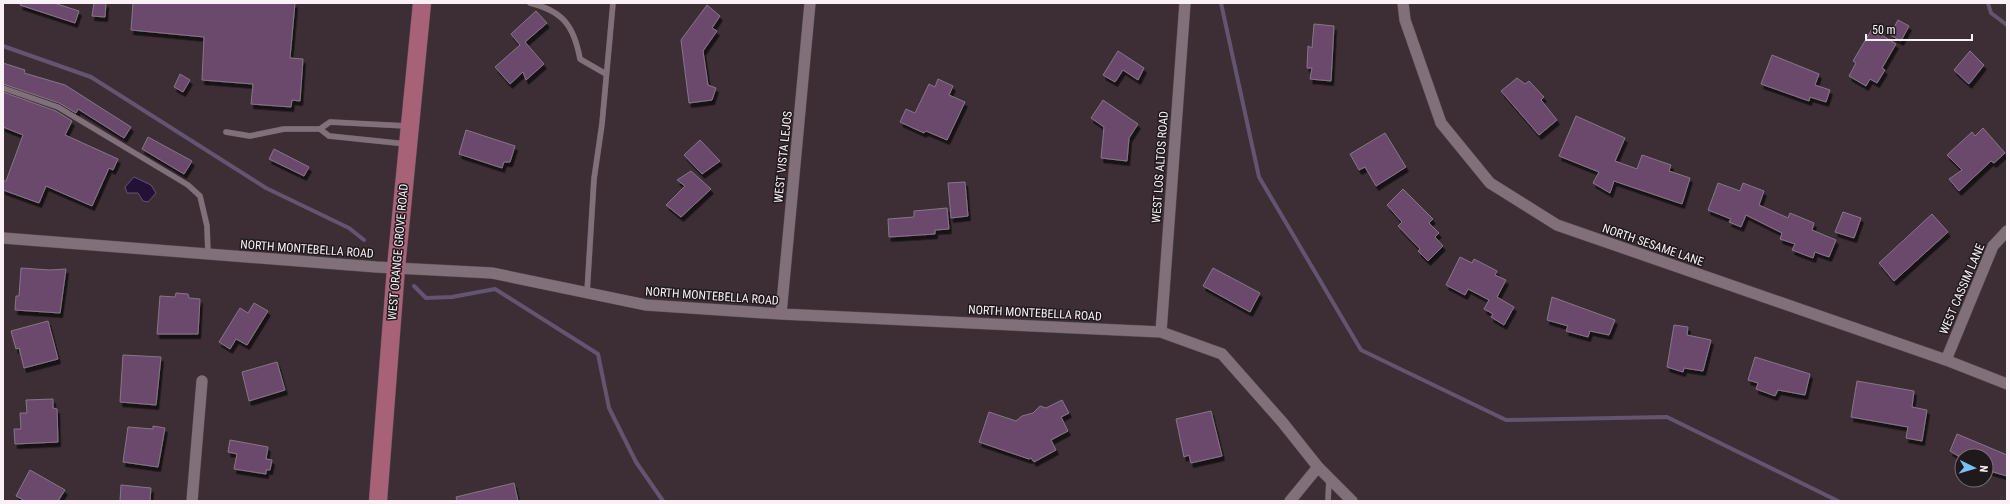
<svg xmlns="http://www.w3.org/2000/svg" width="2010" height="504" viewBox="0 0 2010 504" font-family="'Roboto Condensed',sans-serif">
<style>
.water{fill:#241137;stroke:#645470}
.lines{fill:none;stroke-linecap:round;stroke-linejoin:round}
.stream{stroke:#645470;stroke-width:4}
.building{fill:#6b486d;stroke:#847885;filter:url(#shadow)}
.service-casing{stroke:#574b52;stroke-width:6}
.minor-casing{stroke:#574b52;stroke-width:12}
.primary-casing{stroke:#574b52;stroke-width:19}
.service{stroke:#81707a;stroke-width:5.5}
.minor{stroke:#81707a;stroke-width:11}
.primary{stroke:#a86278;stroke-width:18}
.labels{text-anchor:middle;stroke-width:3;stroke-linejoin:round;paint-order:stroke}
.street-label{font-size:12px;fill:#faf1f6;stroke:#1f191c}
</style>
<defs>
<filter id="shadow"><feDropShadow dx="2.5" dy="4.5" stdDeviation="0" flood-color="#0009"/></filter>
</defs>
<rect width="100%" height="100%" fill="#3d2e36"/>
<path class="water" d="M134,177L151,185L156,193L148,202L143,201L138,193H127L125,187Z"/>
<g class="lines">
<path class="stream" d="M1221,3L1259,177L1361,350L1506,420L1667,417L1838,501
M1988,3L1991,13L2007,25
M3,46L91,77L266,188L349,228L364,240
M414,286L426,298L452,297L495,289L598,354L609,408L636,462L663,501"/>
</g>
<path class="building" d="M21,3H54L79,11L75,23L20,5Z
M94,3H106L105,17L92,16Z
M133,3H295L290,58L303,59L300,101L292,100L291,107L251,104L253,84L202,80L204,37L131,30Z
M707,5L720,16L712,28L717,31L703,51L708,85L716,88L712,100L689,103L681,40Z
M536,11L547,23L525,42L544,64L526,80L523,72L510,84L495,67L520,45L511,34Z
M1898,20L1909,26L1901,41L1890,35Z
M1314,24L1334,26L1331,81L1310,79L1312,68H1307L1308,46L1312,48Z
M1872,29L1896,44L1882,68L1885,70L1877,83L1870,79L1866,86L1849,76L1856,63L1853,61Z
M1118,51L1144,68L1138,80L1123,70L1115,82L1103,75Z
M1970,51L1984,65L1969,84L1954,70Z
M1772,55L1819,74L1815,85L1830,90L1826,102L1810,97L1809,101L1761,84Z
M3,63L25,70L24,73L65,85L131,127L124,138L78,109L76,113L59,103L3,84Z
M180,74L190,80L183,92L174,87Z
M1517,78L1525,84L1529,81L1544,97L1541,100L1557,120L1539,135L1501,91Z
M938,79L953,86L949,95L965,102L947,140L926,131L924,133L900,122L906,109L915,113L929,84L935,87Z
M3,92L56,111L72,121L65,135L118,159L113,170L109,168L92,206L46,186L39,203L3,190V181H6L23,135L3,127Z
M1103,100L1138,124L1129,138L1127,161L1101,158L1104,127L1091,118Z
M1576,116L1625,138L1615,161L1637,169L1642,155L1671,165L1669,171L1690,178L1682,204L1614,181L1610,193L1593,183L1599,172L1559,156Z
M1983,128L2005,153L1994,163L1991,161L1959,191L1949,179L1962,170L1947,155L1972,132L1975,136Z
M466,130L515,146L510,162H504L502,168L459,154Z
M1385,133L1406,167L1376,186L1365,167L1359,170L1350,154Z
M148,137L192,161L184,174L142,149Z
M700,140L720,161L702,174L684,155Z
M274,149L309,167L304,176L269,159Z
M691,171L711,189L681,217L666,205L685,186L677,180Z
M965,182L968,216L951,218L948,183Z
M1718,183L1740,191L1743,183L1764,191L1759,205L1788,218L1790,213L1814,223L1812,230L1836,240L1829,257L1815,252L1813,258L1792,250L1795,244L1780,239L1782,233L1746,215L1741,227L1729,222L1731,219L1708,210Z
M1403,189L1433,219L1429,223L1439,233L1435,237L1443,246L1428,261L1418,251L1420,249L1398,226L1402,222L1387,205Z
M947,208L949,229L935,230V234L889,237L888,219L914,217V211Z
M1843,212L1861,218L1854,238L1835,232Z
M1932,214L1948,232L1894,281L1879,263Z
M1460,257L1472,263L1474,259L1497,271L1495,275L1506,280L1497,297L1514,307L1504,325L1491,317L1493,314L1484,309L1489,300L1468,289L1465,295L1446,285Z
M21,268L50,270L66,269L60,313L15,310L16,296H19Z
M1213,268L1260,293L1250,312L1203,286Z
M176,293L188,294L189,298L200,299L198,334H157L160,296L175,297Z
M1552,297L1615,320L1609,335L1590,331L1588,337L1566,331L1568,326L1547,320Z
M254,303L268,311L247,345L236,339L230,349L219,342L240,308L248,313Z
M48,321L58,359L24,368L19,348L16,349L11,331Z
M1674,325L1688,327L1687,335L1711,340L1703,371L1684,368L1683,372L1667,367Z
M123,355L161,357L156,405L120,402Z
M1755,357L1810,374L1805,395L1778,390L1775,396L1756,389L1758,383L1748,380Z
M277,362L285,390L249,401L242,372Z
M1857,381L1914,391L1912,407L1927,410L1922,441L1906,438L1908,427L1851,417Z
M53,399V408L57,409L58,442L15,444L14,429H21L20,413H27L26,400Z
M1062,400L1069,413L1061,417L1068,431L1051,440L1056,450L1034,462L1031,458L1029,459L979,442L989,412L1016,421L1022,416L1033,413L1040,406L1046,408Z
M1211,411L1222,456L1191,463L1189,455L1184,457L1176,419Z
M153,426L165,428L158,467L123,462L128,427L153,429Z
M1957,434L2007,455V476L1986,470V456H1958L1950,451Z
M230,440L268,447L266,459L272,460L270,470H266V474L234,469L237,454L228,452Z
M30,470L65,490L58,501H25L16,496Z
M514,483L518,501H457L456,497Z
M121,485L151,488L150,501H120Z"/>
<g class="lines">
<g class="service-casing">
<path id="service" d="M530,3C563,11 574,26 580,59L606,74
M3,88L58,107L188,185L200,196L207,226L208,254
M320,129L329,136L407,144
M226,132L250,136L284,129H320L330,122L407,126
M587,293L594,179L602,124L613,3
M1328,501L1329,479"/>
</g>
<g class="minor-casing">
<path id="minor" d="M1403,3L1405,20L1441,123L1490,183L1557,225L1946,360L2007,384
M3,238L376,267L492,273L646,305L781,314L1161,332L1222,354L1283,423L1318,467L1352,501
M781,314L810,3
M1161,332L1185,3
M1946,360L1993,246L2007,231
M192,501L202,381
M1290,501L1318,467"/>
</g>
<g class="primary-casing">
<path id="primary" d="M378,501L396,268L422,3"/>
</g>
<use href="#service" class="service"/>
<use href="#minor" class="minor"/>
<use href="#primary" class="primary"/>
</g>
<g class="labels">
<g class="street-label">
<text transform="translate(783 157) rotate(-84)" y="4">WEST VISTA LEJOS</text>
<text transform="translate(1160 167) rotate(-86)" y="4">WEST LOS ALTOS ROAD</text>
<text transform="translate(1653 245) rotate(19)" y="4">NORTH SESAME LANE</text>
<text transform="translate(307 249) rotate(4)" y="4">NORTH MONTEBELLA ROAD</text>
<text transform="translate(398 252) rotate(-85)" y="4">WEST ORANGE GROVE ROAD</text>
<text transform="translate(1962 289) rotate(-67)" y="4">WEST CASSIM LANE</text>
<text transform="translate(712 296) rotate(4)" y="4">NORTH MONTEBELLA ROAD</text>
<text transform="translate(1035 313) rotate(3)" y="4">NORTH MONTEBELLA ROAD</text>
</g>
</g>
<rect width="2010" height="504" fill="none" stroke="#faf1f6" stroke-width="8"/>
<g transform="translate(1974 468) rotate(95)"><circle r="19" fill="#1f191c" stroke="#776f73"/>
<path d="M0-3L7 15L0 10L-7 15Z" fill="#79bff8"/>
<text y="-6" font-size="11" font-weight="bold" text-anchor="middle" fill="#faf1f6">N</text>
</g>
<path d="M1866 34v6h106v-6" fill="none" stroke="#faf1f6" stroke-width="2"/>
<text x="1872" y="34" font-size="12" fill="#faf1f6" stroke="#1f191c" stroke-width="3" paint-order="stroke">50 m</text>
</svg>
